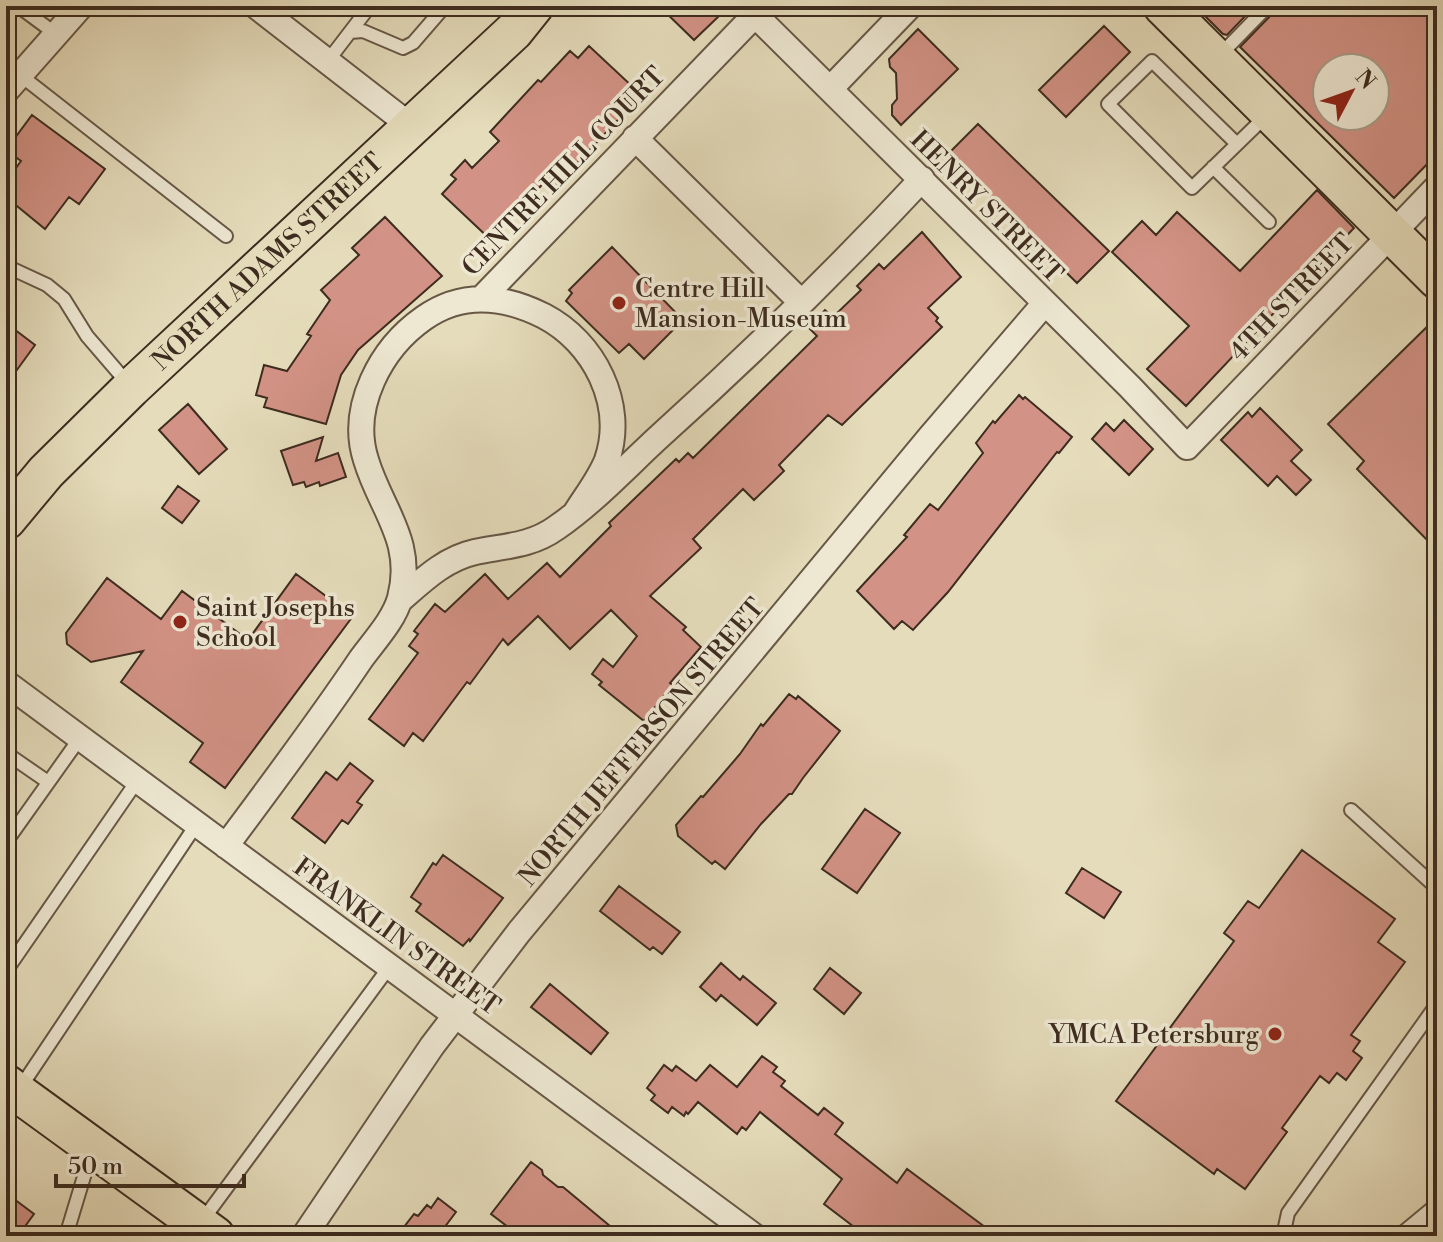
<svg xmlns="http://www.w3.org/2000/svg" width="1443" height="1242" viewBox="0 0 1443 1242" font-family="'Libre Bodoni',serif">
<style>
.building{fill:#d29285;stroke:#3d2c1f;stroke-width:2;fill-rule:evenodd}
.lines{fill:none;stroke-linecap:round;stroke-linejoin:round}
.lane-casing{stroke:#675846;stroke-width:16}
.street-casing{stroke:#675846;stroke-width:28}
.primary-casing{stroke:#3d2c1f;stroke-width:42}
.lane{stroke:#eee8d3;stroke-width:12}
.street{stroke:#eee8d3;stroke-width:24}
.primary{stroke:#e5dcbb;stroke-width:38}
.poi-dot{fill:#8f2418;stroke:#eee8d3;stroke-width:3}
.labels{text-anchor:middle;stroke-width:7;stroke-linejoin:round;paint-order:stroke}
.street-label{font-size:26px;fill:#3d2c1f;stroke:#eee8d3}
.poi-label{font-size:26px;fill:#3d2c1f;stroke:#eee8d3;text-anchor:start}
</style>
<rect width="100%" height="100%" fill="#e5dcbb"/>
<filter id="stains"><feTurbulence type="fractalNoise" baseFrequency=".0025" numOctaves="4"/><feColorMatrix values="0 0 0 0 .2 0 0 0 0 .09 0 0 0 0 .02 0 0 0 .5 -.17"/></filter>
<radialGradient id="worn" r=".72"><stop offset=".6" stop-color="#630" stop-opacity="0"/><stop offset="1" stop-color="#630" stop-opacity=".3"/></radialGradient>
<path class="building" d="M659,6H709L719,16L694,40Z
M1195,6H1255L1227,35L1223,34Z
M1277,6H1437V154L1394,198L1240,47L1274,12ZM1327,68H1375V116H1327Z
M1104,26L1130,52L1066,117L1039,90Z
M918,29L958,69L901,125L892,115V105L897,99L896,73L890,67L889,59Z
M589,46L634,88L624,99L631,106L553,189L545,181L493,242L442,194L456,179L451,175L465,160L472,168L499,141L490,132L538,80L541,82L570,51L578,58Z
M32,115L105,169L79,204L69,197L45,229L6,197V182L21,161L6,150Z
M978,124L1109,251L1077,283L947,155Z
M1317,190L1354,228L1186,406L1147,369L1189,326L1112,252L1142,221L1156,235L1177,212L1240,271Z
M385,217L442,276L358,350L341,375L326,424L264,407L267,398L256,395L264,365L287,371L311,336L307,334L330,300L321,290L359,255L352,248Z
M922,232L961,277L928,308L938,318L936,321L942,327L842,425L828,415L779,465L784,471L754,500L743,489L693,539L701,548L650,596L686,627L683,630L701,647L670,683L673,685L644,721L599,685L602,682L592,674L603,659L613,667L637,636L611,610L570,649L538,616L508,645L503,639L470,684L467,682L423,741L413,733L404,746L369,719L418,653L409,646L418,634L414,631L435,604L445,612L485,574L508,599L547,563L560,577L611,526L609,523L676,459L679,462L688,453L693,458L817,336L808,327L825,310L833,317L861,290L857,286L879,264L884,269Z
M612,247L683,320L644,359L629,344L619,353L566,301L572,293L569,290Z
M1437,317V550L1357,469L1364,461L1328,424Z
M6,323L35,345L6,385Z
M1019,395L1023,399L1025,397L1072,437L1059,453L1057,452L948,592L913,630L902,621L894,629L857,591L907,537L904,535L930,504L938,510L983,453L976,443L993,421L995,423Z
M188,404L227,449L199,474L159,430Z
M1260,408L1302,450L1291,461L1311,480L1296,495L1277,476L1268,486L1221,440L1248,412L1252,417Z
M1124,420L1153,449L1129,475L1092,439L1106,423L1114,431Z
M323,437L316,461L338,453L346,477L320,486L319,482L306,487L304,482L293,485L281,451Z
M178,486L199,501L182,523L162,508Z
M296,574L353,616L225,788L190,762L203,743L121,682L143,651L91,662L67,644L66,633L107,578L161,619L182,591L248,640Z
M789,694L796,699L798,696L840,731L803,778L792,794H789L761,824L725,869L715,861L712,864L678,836L676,825L701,796L703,797L740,754L761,724L763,726Z
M350,763L373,781L357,802L362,805L348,824L342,820L325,843L292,818L326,772L337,780Z
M865,809L900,833L857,893L822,869Z
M1302,850L1395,919L1378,942L1405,962L1351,1035L1360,1041L1353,1051L1362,1058L1346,1080L1337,1073L1329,1083L1320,1076L1282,1128L1287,1132L1245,1189L1217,1169L1214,1174L1116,1101L1234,941L1224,933L1248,901L1259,908Z
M443,855L503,898L470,941L469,939L463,946L416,911L421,904L411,897L433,863L436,865Z
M1082,868L1121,892L1104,918L1066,893Z
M619,886L680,932L662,954L653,947L650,950L600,911Z
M721,963L740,980L743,976L776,1003L757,1025L721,995L716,1001L700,987Z
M830,968L861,993L844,1014L814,989Z
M550,984L608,1033L591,1054L531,1007Z
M762,1056L777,1067L773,1072L785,1081L781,1086L818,1115L824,1108L843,1123L835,1134L897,1183L907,1169L997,1236H866L824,1204L842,1179L760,1112L746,1130L742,1127L737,1134L698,1102L688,1114L686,1112L684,1116L672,1107L668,1113L651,1100L655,1095L647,1088L664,1065L672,1071L676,1066L696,1081L710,1065L737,1087Z
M531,1162L542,1170L543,1175L558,1187H563L622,1236H520L491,1214Z
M6,1193L34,1214L18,1236H6Z
M438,1198L456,1212L441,1232L448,1236H397L414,1214L418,1216L427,1205L431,1208Z"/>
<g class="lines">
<g class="lane-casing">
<path id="lane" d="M18,6L56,34
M350,32L363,31L403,48L413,43L445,6
M1220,55L1268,6
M327,62L370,6
M6,64L226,236
M1237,144L1152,61L1108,104L1192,188L1268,114
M1213,167L1269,222
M6,266L47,285L64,299L87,336L130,386
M6,753L48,782
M1351,810L1437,888
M6,842L80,738
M6,971L137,781
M6,1109L196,825
M202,1221L390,966
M66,1236L92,1150
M1283,1236L1288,1213L1437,1004"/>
</g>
<g class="street-casing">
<path id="street" d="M256,6L412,127
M746,6L1130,387L1187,447L1437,187
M830,89L910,6
M6,91L81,6
M635,138L801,302
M482,298L755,15
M399,601C422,581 444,559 475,552C504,546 531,546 556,528C594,502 627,466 661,435C751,354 839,268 922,179
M6,683L754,1236
M226,846C272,784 318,723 361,659C374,641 394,620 400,598C415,541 381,510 366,460C349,407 381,348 424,318C462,291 504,296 544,316C594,342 626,404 607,460C600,478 586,496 576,512
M304,1236L432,1046L519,932L930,437L1045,303
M1408,1236L1437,1212"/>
</g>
<g class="primary-casing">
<g id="primary">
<path d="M1163,6L1437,279"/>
<path id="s1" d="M6,520L46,472L131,388L514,31L534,6"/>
<path d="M6,1084L215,1236"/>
</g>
</g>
<use href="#lane" class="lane"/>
<use href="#street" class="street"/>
<use href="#primary" class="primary"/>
</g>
<g class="poi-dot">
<circle cx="619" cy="303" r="8"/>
<circle cx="180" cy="622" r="8"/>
<circle cx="1275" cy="1034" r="8"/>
</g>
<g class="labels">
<g class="street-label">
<text transform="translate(563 171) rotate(-46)" y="9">CENTRE HILL COURT</text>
<text transform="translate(987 206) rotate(45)" y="9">HENRY STREET</text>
<text dy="9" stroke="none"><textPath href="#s1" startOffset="368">NORTH ADAMS STREET</textPath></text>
<text transform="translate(1291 297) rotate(-46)" y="9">4TH STREET</text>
<text transform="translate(641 742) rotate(-50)" y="9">NORTH JEFFERSON STREET</text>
<text transform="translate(397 936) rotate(36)" y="9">FRANKLIN STREET</text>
</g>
<g class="poi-label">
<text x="635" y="297">Centre Hill<tspan x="635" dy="30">Mansion-Museum</tspan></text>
<text x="196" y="616">Saint Josephs<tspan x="196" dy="30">School</tspan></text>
<text x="1259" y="1043" text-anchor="end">YMCA Petersburg</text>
</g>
</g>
<rect width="1443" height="1242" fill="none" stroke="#e5dcbb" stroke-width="32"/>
<rect x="8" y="8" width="1427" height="1226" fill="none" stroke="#3d2c1f" stroke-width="4"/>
<rect x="16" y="16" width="1411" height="1210" fill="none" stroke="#3d2c1f" stroke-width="2"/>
<g transform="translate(1351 92) rotate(49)"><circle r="38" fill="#eee8d3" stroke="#a79d8b" stroke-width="2"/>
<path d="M0-6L14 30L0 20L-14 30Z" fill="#8f2418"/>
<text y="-12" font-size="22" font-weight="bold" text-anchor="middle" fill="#3d2c1f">N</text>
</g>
<path d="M56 1174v12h188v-12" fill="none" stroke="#3d2c1f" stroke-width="4"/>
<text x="68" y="1174" font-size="24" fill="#3d2c1f" stroke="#eee8d3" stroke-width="6" paint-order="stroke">50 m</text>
<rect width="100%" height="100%" filter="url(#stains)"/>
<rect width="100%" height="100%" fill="url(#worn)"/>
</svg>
